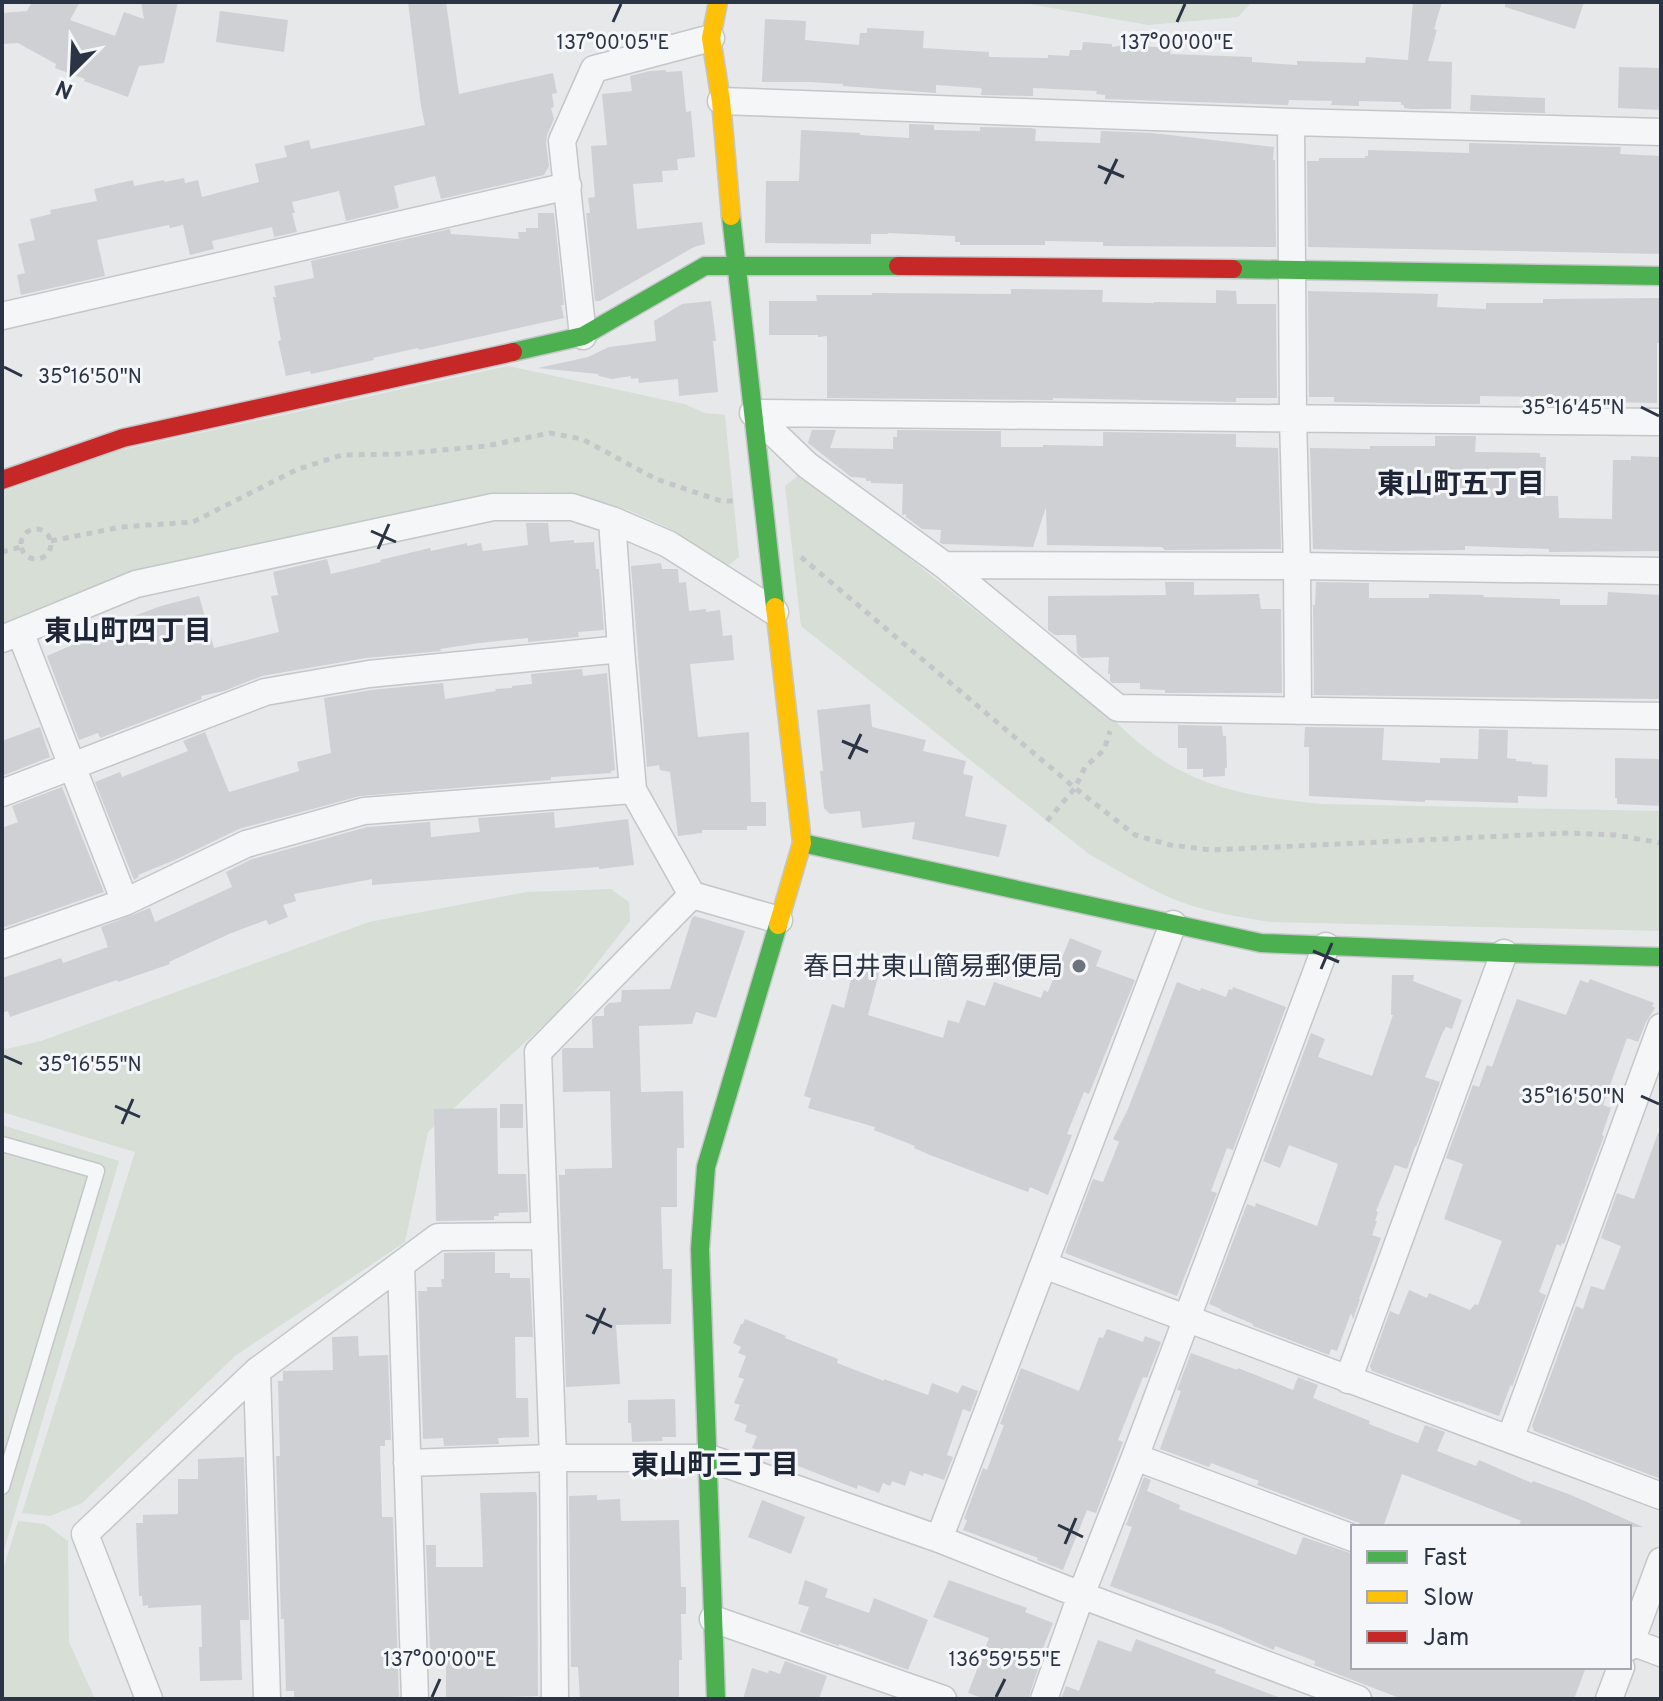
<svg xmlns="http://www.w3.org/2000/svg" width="1663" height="1701" viewBox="0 0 1663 1701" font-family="Overpass,'Noto Sans JP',sans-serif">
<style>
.green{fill:#d6ded6}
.building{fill:#ced0d3}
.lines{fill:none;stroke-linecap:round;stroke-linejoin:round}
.lane-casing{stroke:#c4c6c8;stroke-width:17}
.street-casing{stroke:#c4c6c8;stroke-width:29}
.fast-casing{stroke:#c4c6c8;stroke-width:21}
.slow-casing{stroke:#c4c6c8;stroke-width:21}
.jam-casing{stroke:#c4c6c8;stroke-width:21}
.path{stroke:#c5c6ca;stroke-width:5;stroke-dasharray:6 6;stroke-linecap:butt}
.lane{stroke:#f5f6f7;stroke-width:14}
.street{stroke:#f5f6f7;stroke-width:26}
.fast{stroke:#4caf50;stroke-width:18}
.slow{stroke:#ffc107;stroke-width:18}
.jam{stroke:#c62828;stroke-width:18}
.ticks{fill:none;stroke:#2b3445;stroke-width:3}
.poi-dot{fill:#6c737f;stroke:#f4f6f9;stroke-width:3}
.labels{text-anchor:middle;stroke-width:6;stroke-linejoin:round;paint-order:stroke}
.poi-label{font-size:26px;fill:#2b3445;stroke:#f4f6f9;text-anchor:end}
.neighbourhood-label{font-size:28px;font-weight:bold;fill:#1d2536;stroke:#f4f6f9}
.ticks-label{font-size:20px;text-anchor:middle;fill:#2b3445;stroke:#f4f6f9;stroke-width:6;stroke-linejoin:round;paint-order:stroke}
</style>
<rect width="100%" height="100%" fill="#e6e8ea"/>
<path class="green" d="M1018,2H1252L1238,17L1148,25Z
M508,366L684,404L705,413L725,415L739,557L725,568L667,527L628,510L588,498L542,492L501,494L194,557L112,580L2,626V492L117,451Z
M802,473L1117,723C1179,785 1238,796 1323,804L1661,811V931L1270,922C1242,917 1211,913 1184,903C1151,891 1119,871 1089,854L801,626L785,486Z
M611,889L629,902L630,921L563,1007L428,1132L405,1242L235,1356L82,1503L50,1516L22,1513L135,1152L2,1112V1050L41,1041L369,922L527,892Z
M2,1125L119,1161L2,1557Z
M18,1521L45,1524L68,1541L69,1642L95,1699H2V1573Z"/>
<path class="building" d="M32,2H80L70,20L115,36L124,12L144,19L141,2H178L164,63L139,66L128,97L84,81L85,79L55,68L56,64L18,43L2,44V13L27,11Z
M408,2H446L459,94L553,73L557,93L552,94L554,107L551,108L554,119L547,135L546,143L549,166L544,175L441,199L435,176L394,186L399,208L346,221L339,191L292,202L295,213H292L297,232L274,237L272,227L212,241L214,249L190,255L183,225L170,228L169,225L97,240L105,276L21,295L17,275L25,273L18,244L35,240L30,219L51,214L50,210L97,201L94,189L133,180L134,186L164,180L165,182L184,178L185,183L198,180L202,197L259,182L255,164L287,157L284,146L309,140L311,149L425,125L421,106Z
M1413,2H1442L1434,29L1437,30L1428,61L1452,62L1451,109H1411L1404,108V105H1401V102L1359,101V106L1331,105L1332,101L1289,100L1288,105L1105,99V95L1096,94L1097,91L1033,88V96L981,95L982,89L980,88L936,85V93L843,86V84L809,82H762L765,19L806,21L805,40L859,45L860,33H867V28L924,31L923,48L989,52V57L1048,58V55L1069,56L1070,50H1082L1083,42L1112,44V47L1124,45L1171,48L1170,54L1252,57V62L1297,65V61L1365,63L1366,57L1408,60Z
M1505,2H1584L1575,29L1505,7Z
M220,11L288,20L284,52L216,42Z
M1619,67L1661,68V110L1618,108Z
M666,70V72L682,71L686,112L691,111L695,157L677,159L678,170L662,171L663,182L633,184L637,229L702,222L705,244L694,247L600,301H595L586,213H590L588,198L595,197L591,146L607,145L602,94L632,91L630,76L650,71Z
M1471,95L1545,98V113L1470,111Z
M909,124L934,125V130L980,131V127L1031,128L1036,129L1035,141L1100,143L1101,131L1152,133L1274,147L1273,160H1275L1276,247L1103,246V242L1045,241V245H960V242H955V236L888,233V234H871V244L765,243L766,181H799L801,130L860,133V135L909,138Z
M1469,143L1621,147L1620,154L1661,156L1660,254L1308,247L1307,161H1319V158H1365V156H1368V150L1469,153Z
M538,213H554L564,305H561L564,318L419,350L418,348L373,358L374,360L311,374L310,371L286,376L278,341L281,340L273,297H276L274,286L314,278L311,261L450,229L451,234L519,239L518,232H526V228H538Z
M1011,289L1103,290L1102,302L1154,303V302L1216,303V290L1236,291L1237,304H1276L1277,398H1236V402L1053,398V400L827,398V336L818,337V335H769V301H817L816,295H872V293L1011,294Z
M1308,291L1438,294L1437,307L1486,309V303H1543V299L1661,298L1660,343H1657V403L1604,402V404H1559V401L1547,402V397L1480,396V404H1435L1334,402V397H1309Z
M711,301L716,341H713L718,392L679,396L678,379L639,383L638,378L631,379V376L612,379L599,376L598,374L538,368L588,357L609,347L656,341L654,321L682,304Z
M812,430H836L830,448L893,449V437H897V430L1001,431V447H1043V445L1103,446V432L1236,434V447L1278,448L1281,549L1165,550L1162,547L1047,545L1046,507L1033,547L943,544L940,543L941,530L922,529L906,517V514L902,515L903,484L871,483V481H866V478L851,477L808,443Z
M1435,436H1476L1475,452L1540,453V457H1546L1545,496H1558L1559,518L1612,519L1613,460H1631V456L1661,457V551L1549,552V549L1465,546V550L1386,551L1313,549L1310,448L1370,449V446H1435Z
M526,523H548L550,542L574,540V543L594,542L596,569H599L604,630L578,632L579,637L528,642V638L479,643L440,649L441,651L366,658L262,676L224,691L201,696L202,699L100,738L98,733L79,740L47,656L111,628L110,625L161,606L199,596L214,648L279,632L271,596L278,595L273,572L327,559L331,574L381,562L380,560L430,548L431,551L467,543V546L481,543L483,551L528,545Z
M661,563L662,569H678L679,583L686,582L689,611L706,609V612L720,610L723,636L732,635L734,660L690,664L698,737L749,732L751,802H766V826H747V830H702V833L678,836L670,772L660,770L659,765L647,767L631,566Z
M1165,582H1194V595L1259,594L1261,609H1281L1282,693H1165V690L1140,689V683H1112L1110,681V674H1108L1109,657L1082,658L1077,653L1076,635H1055L1048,630V596L1166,595Z
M1316,582L1369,583V598H1429V594L1484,595L1483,597L1560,599V605H1607L1608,592L1661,595V699L1314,695L1313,605H1315Z
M582,669L583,676L607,673L615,770L611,771V773L551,777V780L360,796L239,829L177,859L138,875L139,877L134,880L95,782L120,772L122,777L188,751L183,741L205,732L229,792L299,771L297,762L331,753L324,698L371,690L443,683L445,699L496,691L495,689L512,688V686L532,684L531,674Z
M870,704L872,727L926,740L923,751L966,761L963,774L973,776L965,816L1007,825L999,857L912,839L915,822L862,828L860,811L830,814L824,808L820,771H823L817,710Z
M1178,725L1222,726L1223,736H1226L1227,768H1225V776L1203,777V769H1187V748H1178Z
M40,727L50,757L2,776V741Z
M1305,727L1384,728L1382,760L1440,763V758L1478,759L1479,729L1508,730L1507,758L1516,759V761L1532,762V764L1548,765L1547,797L1518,796V803L1425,800V802L1309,796V747H1304Z
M1615,758L1661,759V806L1617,804V798H1615Z
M62,787L104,892L2,928V828L18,822L12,806Z
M554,812L555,828L628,819L634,865L599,869V867L372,885V879L294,894L296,901L283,905L288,917L269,925L266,920L229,934L169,962L170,964L118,982L117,980L10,1017L8,1011L2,1013V978L61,958L63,963L108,947L101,927L150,908L155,922L232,887L226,872L252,859L367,827L430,822L431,837L480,832L478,818Z
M694,916L745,931L716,1018L696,1012L692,1024L639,1026L641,1092L683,1091L684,1148H677V1207H661L663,1269H672L671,1324L616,1325L620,1384L566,1387L559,1175H565V1169L612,1168L610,1091L563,1092L562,1050L564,1048H593L592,1019L595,1016H604V1008L609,1003L621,1002L622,990L670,989L692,918Z
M1070,938L1102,951L1096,966L1135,980L1089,1094L1084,1092L1067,1134L1072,1135L1048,1195L1030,1187L1028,1192L930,1155L914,1148L915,1146L874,1130L875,1127L808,1108L811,1098L804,1096L832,1004L844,1008L854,967L879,973L868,1015L943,1038L948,1020L959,1023L967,1000L985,1006L994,982L1041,998L1044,990L1048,992Z
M1392,975H1414L1413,981L1462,1000L1452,1029L1446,1027L1442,1034L1425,1077L1440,1082L1416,1147L1415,1146L1407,1169L1395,1165L1376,1211L1378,1212L1375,1221H1377L1372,1235L1381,1238L1359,1299H1360L1353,1319L1351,1313L1337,1351L1331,1349L1329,1355L1253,1326V1324L1220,1310L1221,1309L1209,1304L1247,1204L1255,1207L1256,1203L1317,1226L1338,1164L1289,1145L1280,1168L1263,1161L1311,1033L1325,1039L1318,1057L1372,1076L1393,1015H1391Z
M1590,979L1654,1003L1652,1006L1655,1008L1646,1022L1638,1042L1627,1038L1603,1105L1611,1108L1602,1135L1604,1136L1564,1244L1562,1243L1561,1246L1557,1244L1539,1292L1546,1295L1512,1387L1511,1384L1499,1416L1457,1401V1402L1372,1371L1370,1366L1390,1311L1399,1315L1409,1290L1427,1298L1429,1293L1470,1310L1475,1304L1478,1305L1502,1241L1444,1219L1463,1164L1446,1158L1473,1085L1479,1087L1487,1065L1492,1067L1517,999L1566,1015L1580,980L1588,983Z
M1177,982L1200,991L1201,988L1226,997L1229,989L1232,990L1233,987L1286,1007L1233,1150L1227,1148L1211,1191L1217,1193L1177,1296L1065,1253L1093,1179L1103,1182L1119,1142L1113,1139L1128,1109Z
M500,1104H523V1128H500Z
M497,1108L498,1174H526L528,1212L498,1213L499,1216H494V1220L436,1221L434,1109Z
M1658,1133L1661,1134V1479L1550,1437L1534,1431L1532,1426L1576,1306L1583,1309L1591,1286L1604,1290L1621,1246L1601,1238L1617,1193L1634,1199Z
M495,1252V1273H510V1278H530L533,1337H515L516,1398H528L529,1437L498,1438L499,1444L444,1446L443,1438L423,1439L418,1291H427V1287H442L441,1279H444V1253Z
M745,1319L786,1336L785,1338L838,1359L837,1363L884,1381V1379L928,1395L932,1383L958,1393L962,1385L978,1391L970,1412L963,1409L947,1455L953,1457L944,1480L924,1473L923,1476L910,1471L905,1486L892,1481L890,1486L883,1483L879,1493L858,1485L857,1489L752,1448L757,1436L745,1432L747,1425L734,1420L740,1405L734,1403L744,1379L738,1377L746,1356L738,1353L741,1347L733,1343L741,1324H743Z
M1107,1329L1143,1342L1145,1336L1161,1342L1147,1378L1143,1377L1118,1440L1123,1442L1096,1513L1087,1510L1063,1570L1037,1560L1038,1558L963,1530L967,1520L964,1519L983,1468L987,1470L1004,1425L1000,1424L1021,1368L1079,1391L1099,1337L1103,1338Z
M358,1336L359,1356L388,1355L391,1440H385V1446H380L382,1517H393L399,1699H294V1691H286L284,1619H281L276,1456H280L278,1381H283V1371L333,1370L332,1337Z
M1191,1353L1237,1370L1238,1368L1293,1390L1298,1377L1318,1385L1313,1398L1370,1421L1369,1424L1418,1443L1425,1425L1445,1432L1437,1451L1476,1466L1479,1460L1532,1483L1533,1481L1571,1495L1643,1527H1518L1521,1521L1519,1520L1402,1474L1383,1527H1364L1359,1523L1257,1485L1259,1481L1211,1463L1209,1467L1160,1449L1181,1391L1177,1390Z
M675,1399L676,1437H662L663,1441L632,1442L631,1423H628V1400Z
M244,1457L249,1620H240L242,1680L200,1681L199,1647H202L201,1605L148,1608V1605L143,1606L142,1596H139L136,1523H143V1515L178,1514V1479H198V1459Z
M1144,1477L1151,1480L1147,1491L1180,1505L1179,1509L1296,1555L1303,1537L1353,1554V1667H1586L1574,1699H1402L1314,1665L1315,1661L1275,1646L1274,1650L1221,1627L1110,1586L1132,1527L1126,1525Z
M536,1492L537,1497L538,1696L505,1697V1699H446V1662H442L441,1652H430L426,1545H436V1567H483L480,1493Z
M597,1495V1500L620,1499L621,1521L679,1520L681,1587H686V1614H681L682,1660H679V1699H580L578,1667H571L569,1496Z
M762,1500L805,1517L791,1554L748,1537Z
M805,1580L828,1589L825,1597L869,1613L874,1598L928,1620L908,1670L839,1644V1646L800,1632L809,1607L798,1604Z
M949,1580L1027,1608L1025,1612L1053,1623L1043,1648H1045L1028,1699H985L968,1693L989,1638L933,1617Z
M1136,1639L1216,1670L1215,1673L1278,1697V1699H1061L1066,1686L1079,1691L1098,1640L1131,1652Z
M785,1661L827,1676L819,1699H743L752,1668L768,1673L769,1670L780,1674Z"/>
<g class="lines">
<g class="lane-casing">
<path id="lane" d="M2,1144L97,1171L2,1487"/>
</g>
<g class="street-casing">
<path id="street" d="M721,101L1291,122L1661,132
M1291,122L1293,418L1297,566L1298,711
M2,316L568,186
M583,336L562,141L594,69L711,38
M753,413L807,465L944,565L1118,708L1661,716
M753,413L1661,422
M612,520L621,649L633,790L692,895L779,920
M944,565L1297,566L1661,571
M20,632L125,902
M2,639L136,584L493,507H572L612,520L668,544L775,612
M2,793L265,692L369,674L621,649
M2,945L125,902L246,844L364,811L633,790
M401,1265L415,1699
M1044,1265L1661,1496
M257,1371L267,1699
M1348,1380L1504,953
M1510,1439L1661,1027
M1135,1457L1353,1538
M407,1463L553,1458H709L939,1539L1081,1595L1358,1699
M939,1539L1173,924
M713,1619L943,1699
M1629,1641L1661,1653
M1629,1647L1661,1561
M149,1699L85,1534L257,1371L438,1237L545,1236
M555,1699L553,1458L538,1052L692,895
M1044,1699L1081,1595L1135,1457L1326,946
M1609,1699L1621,1667"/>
</g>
<g class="fast-casing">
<path id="fast" d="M731,216L775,607
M1233,269L1661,276
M513,352L583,336L705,266H898
M802,843L1261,943L1504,953L1661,957
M716,1699L700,1249L706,1167L778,925"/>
</g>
<g class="slow-casing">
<path id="slow" d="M718,2L711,38L721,101L731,216
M775,607L802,843L778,925"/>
</g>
<g class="jam-casing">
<path id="jam" d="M898,266L1233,269
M2,480L123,438L513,352"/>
</g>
<path class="path" d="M21 544a15 15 0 1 1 30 0a15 15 0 1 1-30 0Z
M51,541L121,527L193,522L296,470L342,455L400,454L486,446L550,433L582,439L656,479L721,501H734
M2,552L21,547
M801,557L1075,788L1135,835L1170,845L1211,850L1569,833L1616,835L1661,843
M1047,821L1075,788L1085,767L1104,750L1110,731"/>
<use href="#lane" class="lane"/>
<use href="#street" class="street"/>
<use href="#fast" class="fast"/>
<use href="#slow" class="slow"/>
<use href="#jam" class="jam"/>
</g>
<path class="ticks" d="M613,22L621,4M1177,22L1185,4M1098,166L1124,177M1105,184L1117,159M4,367L22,376M1641,407L1659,416M371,531L396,542M378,549L389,524M842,741L868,752M849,759L861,734M1313,951L1339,962M1321,969L1332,943M4,1056L22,1064M1641,1096L1659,1104M115,1106L140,1117M122,1124L133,1099M586,1315L612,1327M593,1334L605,1308M1058,1525L1083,1537M1065,1544L1076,1518M432,1697L440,1679M996,1697L1005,1679"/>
<circle class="poi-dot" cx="1079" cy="966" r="8"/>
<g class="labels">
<g class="poi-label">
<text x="1063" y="975">春日井東山簡易郵便局</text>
</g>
<g class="neighbourhood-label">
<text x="1461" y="493">東山町五丁目</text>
<text x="128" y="640">東山町四丁目</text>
<text x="715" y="1474">東山町三丁目</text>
</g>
</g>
<g class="ticks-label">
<text x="613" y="49">137°00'05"E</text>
<text x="1177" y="49">137°00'00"E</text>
<text x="90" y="383">35°16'50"N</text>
<text x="1573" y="414">35°16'45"N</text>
<text x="90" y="1071">35°16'55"N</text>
<text x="1573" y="1103">35°16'50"N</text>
<text x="440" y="1666">137°00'00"E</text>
<text x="1005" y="1666">136°59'55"E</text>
</g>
<rect width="1663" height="1701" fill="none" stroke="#2b3445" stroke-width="8"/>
<rect x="1351" y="1525" width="280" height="144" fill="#f4f6f9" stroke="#a4a8b1" stroke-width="2"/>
<rect x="1367" y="1551" width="40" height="12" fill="#4caf50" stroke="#a4a8b1" stroke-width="2"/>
<text x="1423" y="1565" font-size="24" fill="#2b3445">Fast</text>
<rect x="1367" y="1591" width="40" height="12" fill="#ffc107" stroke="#a4a8b1" stroke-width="2"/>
<text x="1423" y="1605" font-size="24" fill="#2b3445">Slow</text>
<rect x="1367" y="1631" width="40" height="12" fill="#c62828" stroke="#a4a8b1" stroke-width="2"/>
<text x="1423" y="1645" font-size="24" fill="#2b3445">Jam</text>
<g transform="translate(72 72) rotate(204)" stroke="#f4f6f9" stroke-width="6" paint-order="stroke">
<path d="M0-6L14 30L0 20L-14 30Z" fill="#2b3445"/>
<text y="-12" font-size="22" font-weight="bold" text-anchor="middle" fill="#2b3445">N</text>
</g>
</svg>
